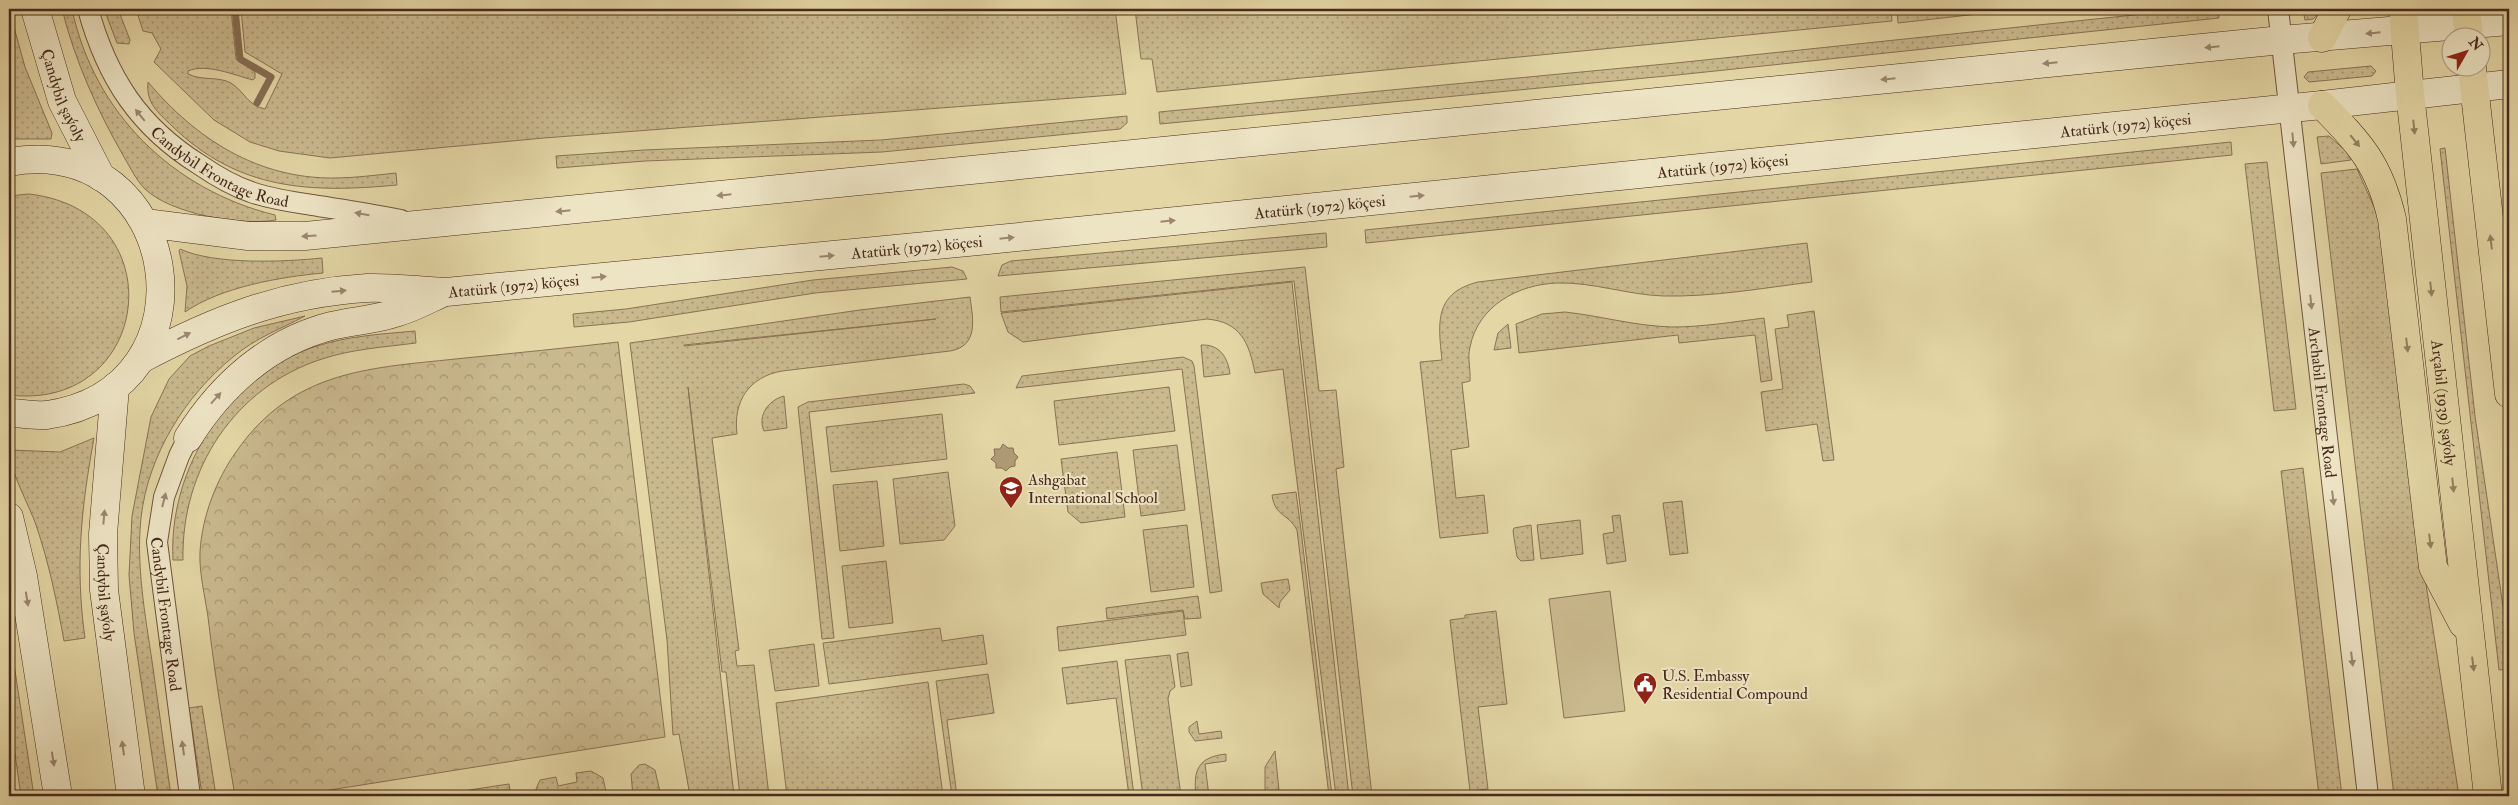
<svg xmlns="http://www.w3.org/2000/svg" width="2518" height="805" viewBox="0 0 2518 805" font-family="'IM FELL Double Pica',serif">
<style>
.grass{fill:url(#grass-dots);stroke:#8a7256;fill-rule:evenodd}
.forest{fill:url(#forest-crowns);stroke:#8a7256}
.pitch{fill:#cab98e;stroke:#8a7256}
.water{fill:#af9c77;stroke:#866e53}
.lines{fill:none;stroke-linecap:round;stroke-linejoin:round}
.stream{stroke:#866e53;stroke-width:7}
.minor-casing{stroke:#70553f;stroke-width:22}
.secondary-casing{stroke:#492a1d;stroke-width:29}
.primary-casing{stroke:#492a1d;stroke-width:29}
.minor{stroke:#ede4c4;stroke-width:20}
.secondary{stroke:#ede4c4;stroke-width:28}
.primary{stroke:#e4d6a5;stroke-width:28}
.oneway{fill:#9b8770}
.oneway2{fill:#968061}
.labels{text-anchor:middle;stroke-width:4;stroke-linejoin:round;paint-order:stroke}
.street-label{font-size:16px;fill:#492a1d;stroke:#ede4c4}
.poi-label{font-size:16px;fill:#492a1d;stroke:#ede4c4;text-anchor:start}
</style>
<defs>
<pattern id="grass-dots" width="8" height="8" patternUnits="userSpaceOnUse" patternTransform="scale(1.25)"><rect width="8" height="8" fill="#cab98e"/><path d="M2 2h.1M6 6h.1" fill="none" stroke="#a69773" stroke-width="1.8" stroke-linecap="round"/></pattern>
<pattern id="forest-crowns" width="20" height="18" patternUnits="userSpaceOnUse" patternTransform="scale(1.25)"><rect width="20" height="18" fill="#cab98e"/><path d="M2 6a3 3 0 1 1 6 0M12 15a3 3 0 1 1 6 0" fill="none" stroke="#a69773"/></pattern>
</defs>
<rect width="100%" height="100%" fill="#e4d6a5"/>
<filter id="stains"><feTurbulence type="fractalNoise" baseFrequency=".004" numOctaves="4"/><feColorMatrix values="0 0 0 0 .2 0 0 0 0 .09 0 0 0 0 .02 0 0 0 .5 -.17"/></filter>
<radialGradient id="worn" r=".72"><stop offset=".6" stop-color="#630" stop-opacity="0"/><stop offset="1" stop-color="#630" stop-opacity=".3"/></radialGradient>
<path class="grass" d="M9,9L25,67L52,133L51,139H9Z
M62,9H72C94,113 173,190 275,215L276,220C241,226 171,214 145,189C136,180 130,167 124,157C97,110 75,61 62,9Z
M104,9H118L130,40L129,44L117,43Z
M136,9H231L236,59L255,72V78L253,80C234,75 206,63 188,71V74C202,81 218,76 231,83C245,92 247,105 265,109L282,74L245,52L241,9H1115L1126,94L544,138L330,158L279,151L250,142L214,120L154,62L161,49L152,33L143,31Z
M1135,9H1891L1892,21L1157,92L1152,59H1141Z
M1897,9H2022L1898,23Z
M2191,9H2218L2219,18L1677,75L1160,124L1159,112L1676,63Z
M2303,9H2324L2313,19L2305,20Z
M2371,66L2376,71L2372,76L2309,82L2304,77L2308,72Z
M148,82C196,139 258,179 335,178C355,178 376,175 396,173L397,185C311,193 239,191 172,126C158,112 146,104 148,82Z
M1127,116V123L1120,129L882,152L645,161L557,168L556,156L644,150L881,140Z
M2329,136L2346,151L2351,160L2321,164L2317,137Z
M2231,142L2232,155L1366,243L1365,230Z
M2445,148L2475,416L2509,647V669L2499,670L2440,149Z
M2267,162L2296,409L2274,411L2245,164Z
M2357,169L2379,218L2421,552L2459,796H2394L2321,173Z
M29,194C177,211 152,412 9,395V196Z
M1326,233L1327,247L998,276L1002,265L1011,261Z
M1807,243L1812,282C1763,288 1713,297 1664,296C1628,295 1593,282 1558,283C1518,284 1478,306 1470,347C1467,359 1471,369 1470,381L1462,383L1469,447L1451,450L1456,498L1484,495L1488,533L1440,538L1420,362L1442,360C1438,323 1434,293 1478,282Z
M180,249C215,265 284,262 322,258L323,273C280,277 221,287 185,312L187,286L179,251Z
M952,267L963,271L967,279L815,293L629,322L574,327L573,314L626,309L813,280Z
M1305,267L1319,391L1336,390L1344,467L1336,469L1372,796H1353L1294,281L1001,312L1000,297Z
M1292,282L1349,796H1336L1283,369L1255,373C1249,343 1241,322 1207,319L1023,342L1008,332L1001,313Z
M970,297C973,319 979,346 950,351L782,371C749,377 733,401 737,434L712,438L739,650L735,651L737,666L754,665L769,796H740L726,672H722L688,387L734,796H690L679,734L673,735L667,640L630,343L860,310ZM936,319L684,346V345Z
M1814,311L1834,460L1823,461L1817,424L1766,431L1761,392L1783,389L1775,329L1789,327L1787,315Z
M1565,312C1601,316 1635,326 1672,327C1702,327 1733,322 1764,318L1772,380L1761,382L1755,335L1679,343L1678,335L1519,353L1516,324L1542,314Z
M305,316C279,330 257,337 233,357C185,396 148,455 141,518C136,565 145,614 152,661C158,706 165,751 171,796H158L134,633L129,575L132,516L151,417L169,379L190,356L209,346L254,328Z
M1508,324L1511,348L1494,350L1498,333Z
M415,331L416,343C385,347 352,349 322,359C235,387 181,469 183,560H173C168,469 228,374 317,346C348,336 382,334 415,331Z
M1201,345C1220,344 1228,358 1230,374L1204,377Z
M1183,357L1192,361L1194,366L1222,591L1210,593L1182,369L1016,388L1022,376Z
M964,384L970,386L975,393L809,412L834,638L822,639L798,407L808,402Z
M1169,387L1175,431L1059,445L1054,401Z
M784,396L787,428L764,431C757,415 769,400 784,396Z
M942,414L947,459L831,472L826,427Z
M94,438C81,509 75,567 85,638L64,641C57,602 49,563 36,525C29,505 9,469 9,450L60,452Z
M1177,445L1185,510L1141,516L1133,450Z
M1117,452L1125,517L1081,523L1068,512L1061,459Z
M2303,468L2342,796H2319L2281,471Z
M948,472L955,526L944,540L900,544L893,479Z
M877,481L884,546L840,551L833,485Z
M1296,492L1301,530L1332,796H1329L1297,530C1288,513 1275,517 1272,495Z
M1682,501L1688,553L1670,555L1663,503Z
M1620,515L1626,561L1607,564L1603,534L1614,532L1612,516Z
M1580,520L1583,554L1541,559L1537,525Z
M1187,525L1194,587L1151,592L1143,530Z
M1531,525L1534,560L1521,561L1517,557L1513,531L1514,528Z
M886,561L893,623L849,628L842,566Z
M1288,579L1290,590L1280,602L1279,608L1263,594L1261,583Z
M1198,596L1201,618L1185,619L1183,610L1107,619L1106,608Z
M1183,611L1186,635L1059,651L1057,627Z
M1496,611L1507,704L1478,707L1488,789L1470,791L1450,620L1465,618V615Z
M940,628L942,641L983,635L987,664L829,684L823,643Z
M9,631L34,796H21L9,712Z
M814,644L819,686L775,691L769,650Z
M1188,652L1192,685L1181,687L1177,654Z
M1170,655L1175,687L1170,691L1168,699L1181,796H1143L1125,660Z
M1117,661L1134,796H1129L1116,698L1067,704L1062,668Z
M988,674L994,713L947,720L957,796H952L936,681Z
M928,682L943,796H787L776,703Z
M202,706L216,796H205L201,788L189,708Z
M1197,721L1199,734L1221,731L1222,738L1195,741L1189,732V727Z
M1275,751L1279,790L1265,791V767Z
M1226,754V761L1205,764L1209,796H1196C1193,770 1198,757 1226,754Z
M645,764L655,770L661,796H633L631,774L639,765Z
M591,771L603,778L607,796H537L536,789L540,780L556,777L558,786L577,782L576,773Z
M509,784L511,796H429Z"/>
<path class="forest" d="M618,342L665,737L292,796H235C225,737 215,677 208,617C205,596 199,573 200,552C202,517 216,480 236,452C294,368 373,368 465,358C516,353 567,348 618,342Z"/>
<path class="pitch" d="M1610,591L1625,711L1564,718L1549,599Z"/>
<path class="water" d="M1003,444L1008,448H1013L1014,453L1018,457L1015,461V466L1010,467L1006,471L1002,468H996V463L991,459L995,455L994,449H1000Z"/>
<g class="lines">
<path class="stream" d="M235,9L240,59L271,77L257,103"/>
<g class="minor-casing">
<g id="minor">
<path id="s1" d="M88,9C107,78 139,127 200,165C216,176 233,186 251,192C273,200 295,202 318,206C345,210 373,215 401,220"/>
<path id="s2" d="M2278,9L2368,796"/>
<path id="s3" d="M188,438L179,456L164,497L157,542L190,796"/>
</g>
</g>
<g class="secondary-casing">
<g id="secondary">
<path id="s4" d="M35,9L62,101L101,177"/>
<path d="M9,162C182,131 223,390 47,415C35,416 21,413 9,413"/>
<path d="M145,223L248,236H305L2282,40L2509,21"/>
<path id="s5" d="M141,359C215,320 282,293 367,288C393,287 420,291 446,292L978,241L2322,105L2509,84"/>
<path id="s6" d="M115,387L103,534L104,590L131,796"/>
<path d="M188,438C221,385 269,342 331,326C352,321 374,320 395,313C410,309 425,301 440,294"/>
<path d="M9,517L23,576L58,796"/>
</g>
</g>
<g class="primary-casing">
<g id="primary">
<path id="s7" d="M2403,9L2410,94L2488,796"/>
<path d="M2466,9L2469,38"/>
<path d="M2322,38L2337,9"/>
<path d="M2472,68L2509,394"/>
<path d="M2322,105C2361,145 2379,164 2392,219L2433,567L2463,624"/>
</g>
</g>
<use href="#minor" class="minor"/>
<use href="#secondary" class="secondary"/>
<use href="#primary" class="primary"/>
</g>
<defs><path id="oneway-solid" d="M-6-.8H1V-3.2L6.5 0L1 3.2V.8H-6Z" transform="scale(1.25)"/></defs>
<g class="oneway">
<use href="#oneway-solid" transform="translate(2373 33) rotate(174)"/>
<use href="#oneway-solid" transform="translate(2212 47) rotate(174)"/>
<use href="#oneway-solid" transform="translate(2050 63) rotate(174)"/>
<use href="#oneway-solid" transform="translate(1888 79) rotate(174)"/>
<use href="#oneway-solid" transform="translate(140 115) rotate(-129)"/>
<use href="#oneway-solid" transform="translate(2293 140) rotate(85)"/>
<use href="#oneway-solid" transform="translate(724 195) rotate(174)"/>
<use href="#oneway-solid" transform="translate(1417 196) rotate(-6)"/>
<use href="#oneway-solid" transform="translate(563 211) rotate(174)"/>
<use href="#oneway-solid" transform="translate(362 214) rotate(-170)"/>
<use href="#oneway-solid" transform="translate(1168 221) rotate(-6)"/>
<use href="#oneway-solid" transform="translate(309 236) rotate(176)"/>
<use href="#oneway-solid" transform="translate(1007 238) rotate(-6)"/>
<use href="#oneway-solid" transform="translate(827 256) rotate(-5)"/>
<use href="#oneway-solid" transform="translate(599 277) rotate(-5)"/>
<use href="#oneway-solid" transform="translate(339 291) rotate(-5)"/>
<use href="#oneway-solid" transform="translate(2311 302) rotate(84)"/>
<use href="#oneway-solid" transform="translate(184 336) rotate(-27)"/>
<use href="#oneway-solid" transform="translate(216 398) rotate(-48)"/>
<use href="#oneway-solid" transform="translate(2333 498) rotate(83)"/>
<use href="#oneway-solid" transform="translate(164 500) rotate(-76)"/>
<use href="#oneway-solid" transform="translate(104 517) rotate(-85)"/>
<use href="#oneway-solid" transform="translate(27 599) rotate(81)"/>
<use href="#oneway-solid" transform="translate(2352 659) rotate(83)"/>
<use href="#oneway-solid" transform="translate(123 748) rotate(-98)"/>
<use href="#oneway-solid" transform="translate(183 748) rotate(-98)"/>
<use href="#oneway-solid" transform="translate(53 759) rotate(81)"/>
</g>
<g class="oneway2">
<use href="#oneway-solid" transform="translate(2414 127) rotate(84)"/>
<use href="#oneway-solid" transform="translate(2355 141) rotate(51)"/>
<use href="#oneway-solid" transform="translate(2491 242) rotate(-97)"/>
<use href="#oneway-solid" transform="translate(2431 289) rotate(84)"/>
<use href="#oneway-solid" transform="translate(2407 345) rotate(83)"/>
<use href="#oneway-solid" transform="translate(2453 485) rotate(84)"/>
<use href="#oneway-solid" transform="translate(2430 541) rotate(83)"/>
<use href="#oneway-solid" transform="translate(2473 664) rotate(83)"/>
</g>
<defs>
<g id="school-pin" transform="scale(1.25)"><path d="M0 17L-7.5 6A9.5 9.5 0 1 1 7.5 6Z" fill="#8f2418" stroke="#ede4c4"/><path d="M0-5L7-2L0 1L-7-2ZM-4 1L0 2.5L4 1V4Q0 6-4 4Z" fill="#fff"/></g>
<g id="civic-pin" transform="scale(1.25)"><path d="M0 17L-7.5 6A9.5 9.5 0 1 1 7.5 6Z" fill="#8f2418" stroke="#ede4c4"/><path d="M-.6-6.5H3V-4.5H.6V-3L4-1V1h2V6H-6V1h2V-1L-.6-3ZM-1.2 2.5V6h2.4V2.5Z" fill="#fff"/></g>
</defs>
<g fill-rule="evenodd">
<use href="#school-pin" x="1011" y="488"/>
<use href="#civic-pin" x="1645" y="684"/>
</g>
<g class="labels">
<g class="street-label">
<text dy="6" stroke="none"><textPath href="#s4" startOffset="91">Çandybil şaýoly</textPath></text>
<text dy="6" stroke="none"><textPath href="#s5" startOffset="2006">Atatürk (1972) köçesi</textPath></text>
<text dy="6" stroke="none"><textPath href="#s1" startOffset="216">Candybil Frontage Road</textPath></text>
<text dy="6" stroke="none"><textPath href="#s5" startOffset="1601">Atatürk (1972) köçesi</textPath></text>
<text dy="6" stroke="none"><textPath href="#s5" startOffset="1196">Atatürk (1972) köçesi</textPath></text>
<text dy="6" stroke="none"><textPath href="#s5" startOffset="791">Atatürk (1972) köçesi</textPath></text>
<text dy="6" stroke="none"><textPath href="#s5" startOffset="386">Atatürk (1972) köçesi</textPath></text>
<text dy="6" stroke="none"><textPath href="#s2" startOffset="396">Archabil Frontage Road</textPath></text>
<text dy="6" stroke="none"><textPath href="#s7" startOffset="396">Arçabil (1939) şaýoly</textPath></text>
<text dy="6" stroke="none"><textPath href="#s6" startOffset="206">Çandybil şaýoly</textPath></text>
<text dy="6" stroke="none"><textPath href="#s3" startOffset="182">Candybil Frontage Road</textPath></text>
</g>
<g class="poi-label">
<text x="1028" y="485">Ashgabat<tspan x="1028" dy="18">International School</tspan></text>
<text x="1662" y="681">U.S. Embassy<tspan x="1662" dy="18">Residential Compound</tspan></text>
</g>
</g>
<rect width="2518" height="805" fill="none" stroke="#e4d6a5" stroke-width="30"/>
<rect x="10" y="10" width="2498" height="785" fill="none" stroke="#492a1d" stroke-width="2.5"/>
<rect x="15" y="15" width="2488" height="775" fill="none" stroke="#492a1d"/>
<g transform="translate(2466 52) rotate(51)"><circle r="24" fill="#ede4c4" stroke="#ab9a81"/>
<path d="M0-4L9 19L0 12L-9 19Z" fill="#8f2418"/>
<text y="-8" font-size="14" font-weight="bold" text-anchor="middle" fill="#492a1d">N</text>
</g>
<rect width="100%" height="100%" filter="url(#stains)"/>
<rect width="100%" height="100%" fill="url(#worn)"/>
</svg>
